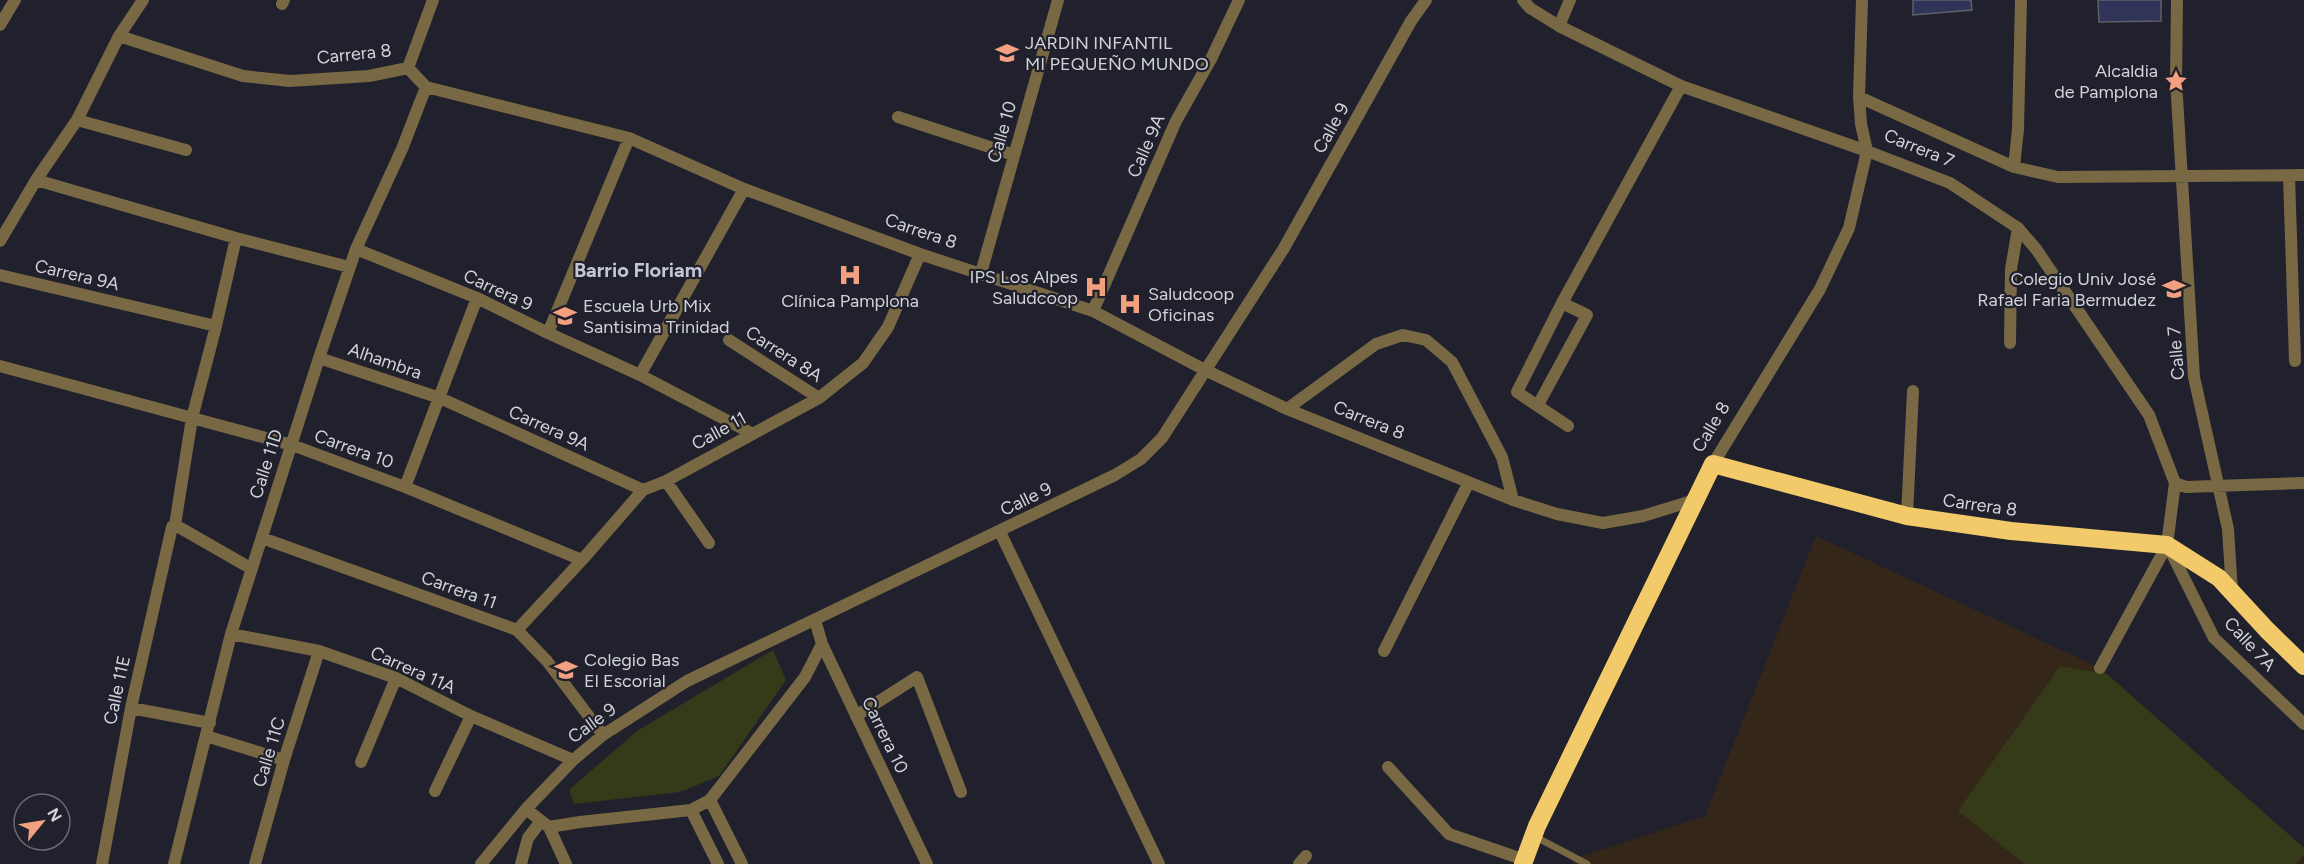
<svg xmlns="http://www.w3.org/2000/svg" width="2304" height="864" viewBox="0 0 2304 864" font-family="Figtree,sans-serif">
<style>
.education{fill:#34271a}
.green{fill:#353a19}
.building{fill:#313459;stroke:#5d5f6b;stroke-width:1.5}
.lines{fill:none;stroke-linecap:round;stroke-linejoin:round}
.lane{stroke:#786844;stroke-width:7}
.street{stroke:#786844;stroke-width:12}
.highway{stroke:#f3ca6a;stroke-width:18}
.labels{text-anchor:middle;stroke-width:4.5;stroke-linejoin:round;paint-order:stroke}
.poi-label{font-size:18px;fill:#d1d2da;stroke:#20212c;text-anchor:start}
.street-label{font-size:18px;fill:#d1d2da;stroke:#20212c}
.neighbourhood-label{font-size:20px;font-weight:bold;fill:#c4c6d4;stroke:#20212c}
</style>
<rect width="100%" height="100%" fill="#20212c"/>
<path class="education" d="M1816,536L2100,668L2304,848V864H1572L1576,858L1705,816Z"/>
<path class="green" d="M773,650L786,680L719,776L680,792L574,804L569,790L637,731Z
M2060,666L2107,674L2304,848V854L2296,864H2025L1958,811Z"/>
<path class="building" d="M1913,0H1971L1972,10L1913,15Z
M2098,0H2161V21L2099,22Z"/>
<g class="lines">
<path class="lane" d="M1534,836L1587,864"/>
<path class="street" d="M1523,0L1530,8L1559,26L1681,86L1867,151L1950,183L2018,228L2036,249L2149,415L2175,483L2167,545L2100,668
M2177,0L2176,81L2194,377L2228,529L2232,592
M282,4L284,0
M0,25L15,0
M1559,26L1570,0
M119,36L243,76L290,81L369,76L408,68
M408,68L426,87L629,138L744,189L920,254L1093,311L1205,370L1287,409L1513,500L1557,514L1603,523L1643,516L1695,500
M408,68L433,0
M1859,97L2014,167L2058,177L2304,175
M898,117L1014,155
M77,120L186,150
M2014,167L2018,129L2021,0
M2289,176L2295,361
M36,180L236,238L349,267
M0,241L36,180L77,120L119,36L143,0
M356,249L477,298L548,333L640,375L751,433
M981,273L1058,0
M0,275L216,326
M1093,311L1176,121L1212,57L1239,0
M548,333L629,138
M729,340L819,398
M2010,343L2011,269L2018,228
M319,358L440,398L643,490
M0,366L292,445L405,487L582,560
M640,375L744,189
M1538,405L1587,315L1562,303
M1287,409L1376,344L1403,335L1426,340L1452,362L1502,457L1513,500
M1568,426L1517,392L1562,303L1681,86
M1713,464L1820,289L1849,228L1867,151L1861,124L1859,97L1862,0
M666,481L709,543
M2175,483L2186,487L2304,483
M405,487L477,298
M1907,516L1913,391
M175,525L192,418L216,326L236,238
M1000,532L1159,864
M262,538L517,630L547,661L603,735
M2168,546L2214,638L2304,724
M815,620L822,644L927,864
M517,630L582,560L643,490L666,481L819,398L863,363L888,327L920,254
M231,634L319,651L396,678L471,716L573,760
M1384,651L1468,484
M131,708L210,723
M856,716L917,677L961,792
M206,736L284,760
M361,762L396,678
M1388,767L1449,834L1525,860
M435,791L471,716
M710,800L742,864
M526,809L549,827L566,864
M691,810L718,864
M549,827L580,822L691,810L710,800L805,677L822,644
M102,864L131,708L172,527L177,526L252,569
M174,864L231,634L319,358L356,249L402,149L426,87
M255,864L284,760L319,651
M481,864L526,809L573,760L603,735L687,681L1115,475L1141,459L1162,438L1284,248L1411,21L1426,0
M521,864L528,838L541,821
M1299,864L1306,856"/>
<path class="highway" d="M1523,864L1537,826L1713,464L1907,516L2011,531L2167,545L2219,578L2267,630L2304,666"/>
</g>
<defs>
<g id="school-bare" transform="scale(1.8)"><path d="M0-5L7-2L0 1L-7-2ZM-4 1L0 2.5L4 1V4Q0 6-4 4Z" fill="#f2a07f" stroke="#20212c" stroke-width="2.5" paint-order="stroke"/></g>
<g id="sight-bare" transform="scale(1.8)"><path d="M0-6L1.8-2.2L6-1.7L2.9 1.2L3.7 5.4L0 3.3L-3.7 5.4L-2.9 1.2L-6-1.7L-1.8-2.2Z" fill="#f2a07f" stroke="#20212c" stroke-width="2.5" paint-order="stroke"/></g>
<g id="hospital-bare" transform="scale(1.8)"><path d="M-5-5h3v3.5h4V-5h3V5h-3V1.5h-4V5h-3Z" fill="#f2a07f" stroke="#20212c" stroke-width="2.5" paint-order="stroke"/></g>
</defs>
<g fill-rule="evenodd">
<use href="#school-bare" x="1007" y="53"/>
<use href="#sight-bare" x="2176" y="81"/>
<use href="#hospital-bare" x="850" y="275"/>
<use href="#hospital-bare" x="1096" y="287"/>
<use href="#school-bare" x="2174" y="289"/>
<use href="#hospital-bare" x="1130" y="304"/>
<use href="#school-bare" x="565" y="316"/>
<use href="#school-bare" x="566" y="670"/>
</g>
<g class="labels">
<g class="poi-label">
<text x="1025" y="49">JARDIN INFANTIL<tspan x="1025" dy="21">MI PEQUEÑO MUNDO</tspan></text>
<text x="2158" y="77" text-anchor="end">Alcaldia<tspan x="2158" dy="21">de Pamplona</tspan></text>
<text x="1078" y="283" text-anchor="end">IPS Los Alpes<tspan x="1078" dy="21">Saludcoop</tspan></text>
<text x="2156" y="285" text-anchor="end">Colegio Univ José<tspan x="2156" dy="21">Rafael Faria Bermudez</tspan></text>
<text x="1148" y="300">Saludcoop<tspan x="1148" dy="21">Oficinas</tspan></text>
<text x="850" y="307" text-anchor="middle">Clínica Pamplona</text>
<text x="583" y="312">Escuela Urb Mix<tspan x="583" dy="21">Santisima Trinidad</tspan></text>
<text x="584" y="666">Colegio Bas<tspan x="584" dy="21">El Escorial</tspan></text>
</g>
<g class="street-label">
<text transform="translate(354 54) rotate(-6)" y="6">Carrera 8</text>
<text transform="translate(1331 128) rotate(-61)" y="6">Calle 9</text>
<text transform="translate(1002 132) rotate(-74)" y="6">Calle 10</text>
<text transform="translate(1146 146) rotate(-66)" y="6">Calle 9A</text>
<text transform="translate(1919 148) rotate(22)" y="6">Carrera 7</text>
<text transform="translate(921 231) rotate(19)" y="6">Carrera 8</text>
<text transform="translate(77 275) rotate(13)" y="6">Carrera 9A</text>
<text transform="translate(498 290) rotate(25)" y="6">Carrera 9</text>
<text transform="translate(2176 353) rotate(-95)" y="6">Calle 7</text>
<text transform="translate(784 354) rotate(33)" y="6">Carrera 8A</text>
<text transform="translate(385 361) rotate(19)" y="6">Alhambra</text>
<text transform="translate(1369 420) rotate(22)" y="6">Carrera 8</text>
<text transform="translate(1711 427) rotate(-59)" y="6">Calle 8</text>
<text transform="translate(549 428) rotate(24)" y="6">Carrera 9A</text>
<text transform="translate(719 431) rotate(-29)" y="6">Calle 11</text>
<text transform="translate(354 449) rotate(20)" y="6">Carrera 10</text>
<text transform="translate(266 464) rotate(-72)" y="6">Calle 11D</text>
<text transform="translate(1026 499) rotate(-26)" y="6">Calle 9</text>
<text transform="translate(1980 505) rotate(8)" y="6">Carrera 8</text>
<text transform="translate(459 590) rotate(20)" y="6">Carrera 11</text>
<text transform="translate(2250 644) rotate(47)" y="6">Calle 7A</text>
<text transform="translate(413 670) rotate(24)" y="6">Carrera 11A</text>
<text transform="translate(117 690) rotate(-78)" y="6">Calle 11E</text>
<text transform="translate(592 723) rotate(-36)" y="6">Calle 9</text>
<text transform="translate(885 735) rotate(64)" y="6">Carrera 10</text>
<text transform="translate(269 752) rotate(-73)" y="6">Calle 11C</text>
</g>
<g class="neighbourhood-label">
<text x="638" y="277">Barrio Floriam</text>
</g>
</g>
<g transform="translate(42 822) rotate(60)"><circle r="28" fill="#20212c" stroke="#676872" stroke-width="1.5"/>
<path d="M0-4.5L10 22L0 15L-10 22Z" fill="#f2a07f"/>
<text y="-9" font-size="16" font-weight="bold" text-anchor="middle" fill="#d1d2da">N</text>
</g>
</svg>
